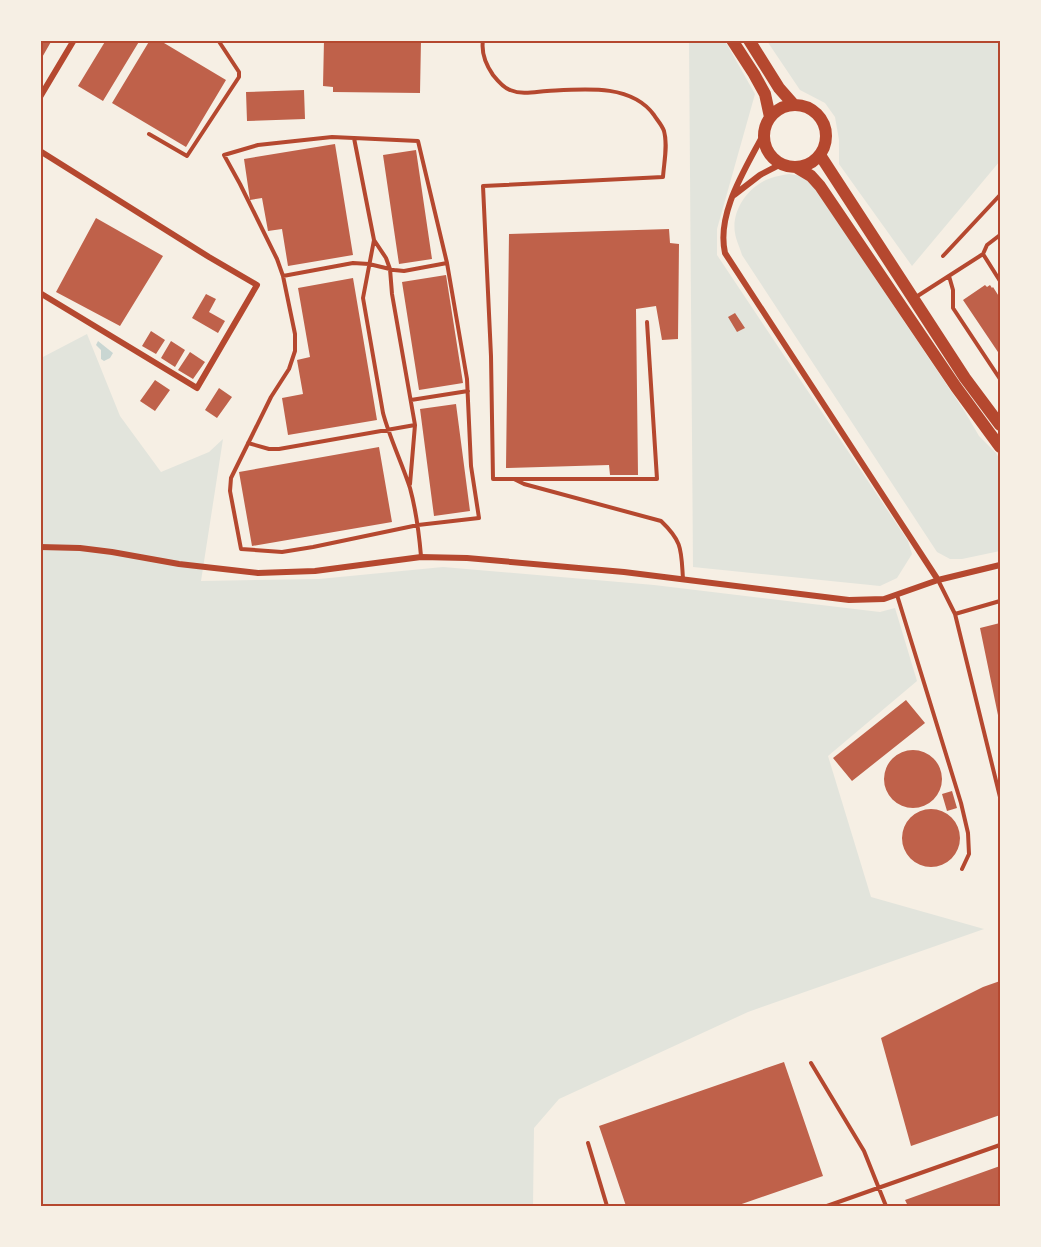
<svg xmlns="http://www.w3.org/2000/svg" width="1041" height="1247" viewBox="0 0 1041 1247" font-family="Barlow,sans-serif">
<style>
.green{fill:#e2e4dc}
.water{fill:#c9d6d2}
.building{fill:#bf614a}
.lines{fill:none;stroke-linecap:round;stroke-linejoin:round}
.service{stroke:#b5482f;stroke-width:4}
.minor{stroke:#b5482f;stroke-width:6}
.primary{stroke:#b5482f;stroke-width:12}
.neatline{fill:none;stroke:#b5482f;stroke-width:2}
</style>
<rect width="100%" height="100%" fill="#f6efe4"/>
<path class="green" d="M689,40L725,41L755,94L717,229V255L908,541L912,554L897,578L880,586L693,567Z
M767,41H1000V161L912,266L839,164V140L835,117L825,103L800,90Z
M789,174L802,176L812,184L965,412L979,436L996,453L1000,460V551L962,559H950L937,552L742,255C740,248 736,240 735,233C731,210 749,185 771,178C776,176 783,175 789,174Z
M87,334L120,416L161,472L209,452L223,439L201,581L319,579L443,567L654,585L880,612L895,608L917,681L828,756L871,897L984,929L748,1012L559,1099L534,1128L533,1206H41V358Z"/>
<path class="water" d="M98,341L113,353L110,358L104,361L101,359V350L96,345Z"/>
<path class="building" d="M40,40H52L40,61Z
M106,40H140L103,101L78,86Z
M150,40H159L226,80L186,147L112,103Z
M324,40H421L420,93L333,92V87L323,86Z
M304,90L305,119L247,121L246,92Z
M335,144L353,255L288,266L282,229L268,231L262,198L250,200L244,159Z
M416,150L432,259L399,264L383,155Z
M96,218L163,256L120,326L56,292Z
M669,229L670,243L679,244L678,339L662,340L656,306L636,309L638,475H610L609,465L506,468L509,234Z
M446,275L463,383L419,390L402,282Z
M353,278L377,420L288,435L282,398L303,394L297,360L310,357L298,288Z
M985,285L987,287L990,285L992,288L993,287L1000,298V355L963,300Z
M206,294L216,299L209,312L225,321L218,333L192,318Z
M735,313L745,328L737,332L728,317Z
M151,331L165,340L156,354L142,346Z
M171,341L185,350L175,367L161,358Z
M190,352L205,362L193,379L178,370Z
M155,380L170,390L155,411L140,401Z
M219,388L232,397L217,418L205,410Z
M456,404L470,511L434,516L420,409Z
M379,447L392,522L252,546L239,472Z
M1000,623V720H999L980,628Z
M906,700L925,723L852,781L833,758Z
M884 779a29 29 0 1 1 58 0a29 29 0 1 1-58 0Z
M952,791L957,808L947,811L942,794Z
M902 838a29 29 0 1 1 58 0a29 29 0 1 1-58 0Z
M1000,981V1115L911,1146L881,1038L983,987Z
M784,1062L823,1176L736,1206H626L599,1126Z
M1000,1166V1206H908L905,1200Z"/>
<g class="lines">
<path class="service" d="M483,40C481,53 486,65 493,75C497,80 504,88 510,90C522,95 534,92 547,91C582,89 631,83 654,115C657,120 662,125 664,131C668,145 664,162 663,177L483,186L491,356L493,479H657L647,322
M149,134L187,156L239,77V72L218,40
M354,138L418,141L447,263
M983,254L1000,281
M943,256L1000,195
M283,276L353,263L369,264L394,270L404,271L447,263L467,379L471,466L479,518L418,525L313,547L282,552L241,549L230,491L231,478L271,397L289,369L295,351V334L283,276L277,259L240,184L224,155L258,145L332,137L354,138L374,240L363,298L383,413C390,439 402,463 410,488C416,510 419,533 421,556
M949,276L953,290V308L1000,379
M916,297L983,254L987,245L1000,235
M411,400L468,391
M248,443L269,449H279L415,425L392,294L390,269L386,258L374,240
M514,479L524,484L661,521C683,542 681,550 683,579
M410,484L415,425
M938,580L955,614L1000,797
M897,595L961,803L968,833L969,854L962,869
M955,614L1000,601
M811,1063L864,1151L886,1206
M588,1143L607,1206
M827,1206L1000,1145"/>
<path class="minor" d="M40,97L74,40
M764,133C746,168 716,213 725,253L938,580
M40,151L209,257L257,285L197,388L40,293
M734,195L760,175L781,164
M40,547L80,548L112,552L179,564L258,573L315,571L421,557L467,558L624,572L849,600L884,599L938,580L1000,565"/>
<path class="primary" d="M732,40L754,74L765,94L770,117
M749,40L779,88L794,105
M764 136a31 31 0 1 1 62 0a31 31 0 1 1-62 0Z
M820,155L965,378L1000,425
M796,167L811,176L820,186L956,387L1000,447"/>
</g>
<rect width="1041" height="1247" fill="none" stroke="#f6efe4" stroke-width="84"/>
<rect x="42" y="42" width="957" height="1163" class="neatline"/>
</svg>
